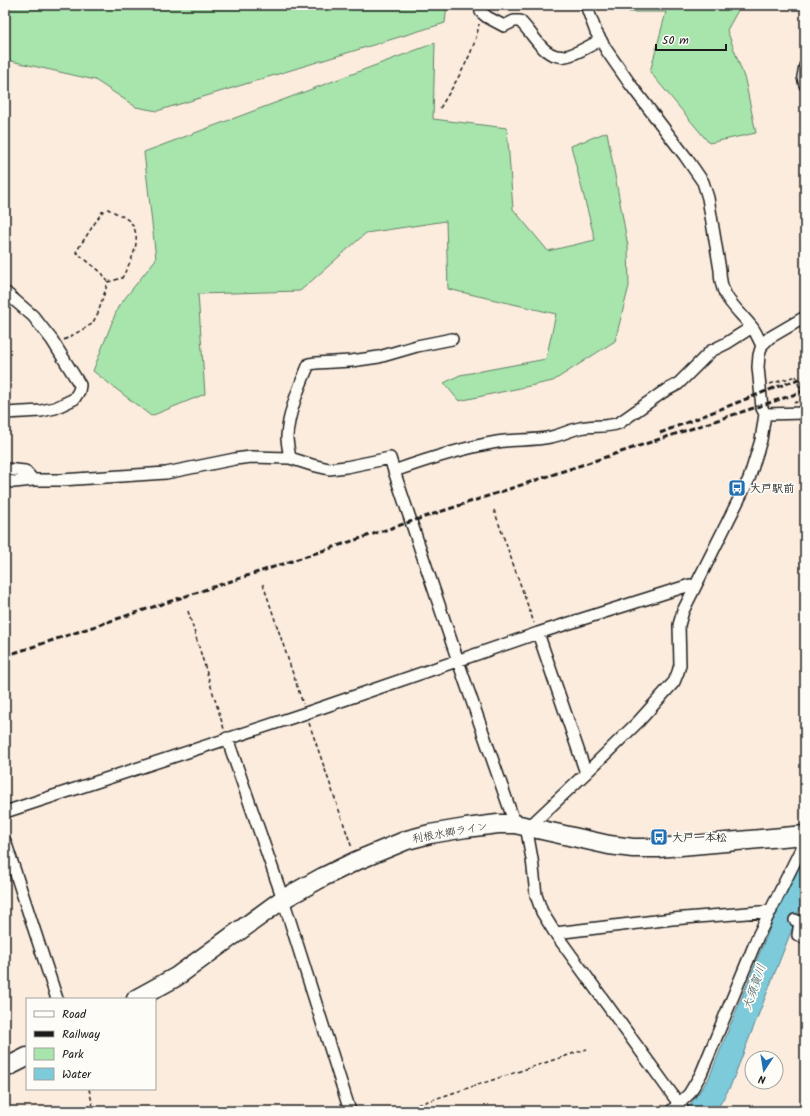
<svg xmlns="http://www.w3.org/2000/svg" width="810" height="1116" viewBox="0 0 810 1116" font-family="Kalam,'Klee One',sans-serif">
<style>
.green{fill:#a7e5ac;stroke:#628064}
.water{fill:#7dcadb;stroke:#56848f}
.lines{fill:none;stroke-linecap:round;stroke-linejoin:round}
.minor-casing{stroke:#1c1c1c;stroke-width:14}
.trunk-casing{stroke:#1c1c1c;stroke-width:21}
.path{stroke:#1c1c1c;stroke-width:1.5;stroke-dasharray:4 3;stroke-linecap:butt}
.minor{stroke:#fdfcf7;stroke-width:11}
.trunk{stroke:#fdfcf7;stroke-width:18}
.rail{stroke:#1c1c1c;stroke-width:3;stroke-dasharray:6 3;stroke-linecap:butt}
.path-bridge{stroke:#1c1c1c;stroke-width:1.5;stroke-dasharray:4 3;stroke-linecap:butt}
.labels{text-anchor:middle;stroke-width:3.5;stroke-linejoin:round;paint-order:stroke}
.poi-label{font-size:11px;font-weight:bold;fill:#1c1c1c;stroke:#fdfcf7;text-anchor:start}
.street-label{font-size:11px;fill:#1c1c1c;stroke:#fdfcf7}
.water-label{font-size:12px;font-style:italic;fill:#3e595f;stroke:#fdfcf7}
</style>
<rect width="100%" height="100%" fill="#fbecde"/>
<filter id="ink" filterUnits="userSpaceOnUse"><feTurbulence type="fractalNoise" baseFrequency=".025" numOctaves="2"/><feDisplacementMap in="SourceGraphic" scale="8" xChannelSelector="R" yChannelSelector="G"/><feConvolveMatrix kernelMatrix="1 2 1 2 8 2 1 2 1" color-interpolation-filters="sRGB"/></filter>
<g filter="url(#ink)">
<path class="green" d="M5,5H447L445,23L157,111L136,107L95,80L11,61L5,57Z
M632,5H741L727,30L745,80L756,133L709,143L650,72L666,12H629Z
M435,43L433,119L507,128L513,209L548,251L595,240L571,146L607,132L628,246L629,286L615,341L553,381L459,401L444,383L460,375L546,359L556,314L448,289L446,221L366,233L300,291L198,294L205,394L151,416L93,371L118,307L156,259L144,152Z"/>
<path class="water" d="M805,841V896L730,1087L716,1111H686L709,1078Z"/>
<g class="lines">
<g class="minor-casing">
<path id="minor" d="M480,5L481,12L487,17L504,26L514,21H520C527,28 533,37 540,45C560,68 578,51 601,40
M586,5L596,32L607,51L630,84L685,156L703,182L708,198L720,270C720,298 735,306 751,326C756,331 758,339 762,345
M805,66L803,77L805,85
M5,292L33,316L52,340L80,385L79,391L74,399L55,408L41,411L5,413
M765,414L805,413
M290,458C289,451 287,444 287,437C288,413 300,385 309,364L316,363L351,361L379,357L417,346L452,339
M5,469L25,471L33,480
M5,481L14,482L33,480H61L166,473L235,459L251,457L290,458L312,465L329,469L346,467L390,458L394,471
M538,633L586,773
M227,738L283,899L350,1111
M5,812L306,713L538,633L690,585L694,586
M515,824L458,661L394,471C428,459 462,448 497,442C515,439 533,441 551,437C561,435 570,430 580,428C593,425 606,428 619,423L663,392L678,384L711,351L727,343L752,327
M526,826L532,859L536,895L542,912L555,933L682,1108
M529,827L586,773L639,721L674,682L678,672L680,665L679,625L683,611L749,479L761,440L765,414L762,408L758,367L759,355L762,345L769,338L805,317
M5,841L57,999
M795,920L800,922L798,935L805,938
M555,933L672,919L771,911
M671,1111L689,1094L701,1074L758,936L801,849V835"/>
</g>
<g class="trunk-casing">
<path id="trunk" d="M136,999L176,977L283,899L323,877L356,861L407,840L430,834L466,828L498,824H515L609,845L633,848H658L805,835
M5,1068L27,1057"/>
</g>
<path class="path" d="M440,108C456,81 474,55 479,24
M64,340L92,324L98,313L108,282L122,278C130,262 143,242 132,224C127,217 115,213 108,209L102,212L76,252L102,273L108,282
M770,384L796,376
M799,387L805,385
M794,403L803,400
M494,510L534,623
M263,584L303,704
M188,611L224,729
M309,723L352,848
M89,1089L94,1111
M398,1111L587,1049"/>
<use href="#minor" class="minor"/>
<use href="#trunk" class="trunk"/>
<path class="rail" d="M660,433L774,388L805,377
M5,656L805,391"/>
<path class="path-bridge" d="M796,376L803,400"/>
</g>
</g>
<defs>
<g id="bus-square" transform="scale(0.9)"><rect x="-9" y="-9" width="18" height="18" rx="4" fill="#1f6fb2" stroke="#fdfcf7"/><path d="M-5-6H5V4H4V6H2V4H-2V6H-4V4H-5ZM-3.5-4V0h7V-4ZM-3.5 1.2v1.5H-2V1.2ZM2 1.2v1.5H3.5V1.2Z" fill="#fff"/></g>
</defs>
<g fill-rule="evenodd">
<use href="#bus-square" x="737" y="488"/>
<use href="#bus-square" x="659" y="837"/>
</g>
<g class="labels">
<g class="poi-label">
<text x="750" y="492">大戸駅前</text>
<text x="672" y="841">大戸一本松</text>
</g>
<g class="street-label">
<text transform="translate(450 832) rotate(-10)" y="4">利根水郷ライン</text>
</g>
<g class="water-label">
<text transform="translate(754 987) rotate(-71)" y="4">大須賀川</text>
</g>
</g>
<rect width="810" height="1116" fill="none" stroke="#fdfcf7" stroke-width="20"/>
<rect x="10" y="10" width="790" height="1096" fill="none" stroke="#1c1c1c" stroke-width="1.5" filter="url(#ink)"/>
<rect x="26" y="998" width="130" height="92" fill="#fdfcf7" stroke="#a3a29f"/>
<rect x="34" y="1011" width="20" height="6" fill="#fdfcf7" stroke="#a3a29f"/>
<text x="62" y="1018" font-size="12" fill="#1c1c1c">Road</text>
<rect x="34" y="1031" width="20" height="6" fill="#1c1c1c" stroke="#a3a29f"/>
<text x="62" y="1038" font-size="12" fill="#1c1c1c">Railway</text>
<rect x="34" y="1048" width="20" height="12" fill="#a7e5ac" stroke="#a3a29f"/>
<text x="62" y="1058" font-size="12" fill="#1c1c1c">Park</text>
<rect x="34" y="1068" width="20" height="12" fill="#7dcadb" stroke="#a3a29f"/>
<text x="62" y="1078" font-size="12" fill="#1c1c1c">Water</text>
<g transform="translate(764 1070) rotate(192)"><circle r="19" fill="#fdfcf7" stroke="#a3a29f"/>
<path d="M0-3L7 15L0 10L-7 15Z" fill="#1f6fb2"/>
<text y="-6" font-size="11" font-weight="bold" text-anchor="middle" fill="#1c1c1c">N</text>
</g>
<path d="M656 44v6h70v-6" fill="none" stroke="#1c1c1c" stroke-width="2"/>
<text x="662" y="44" font-size="12" fill="#1c1c1c" stroke="#fdfcf7" stroke-width="3" paint-order="stroke">50 m</text>
</svg>
